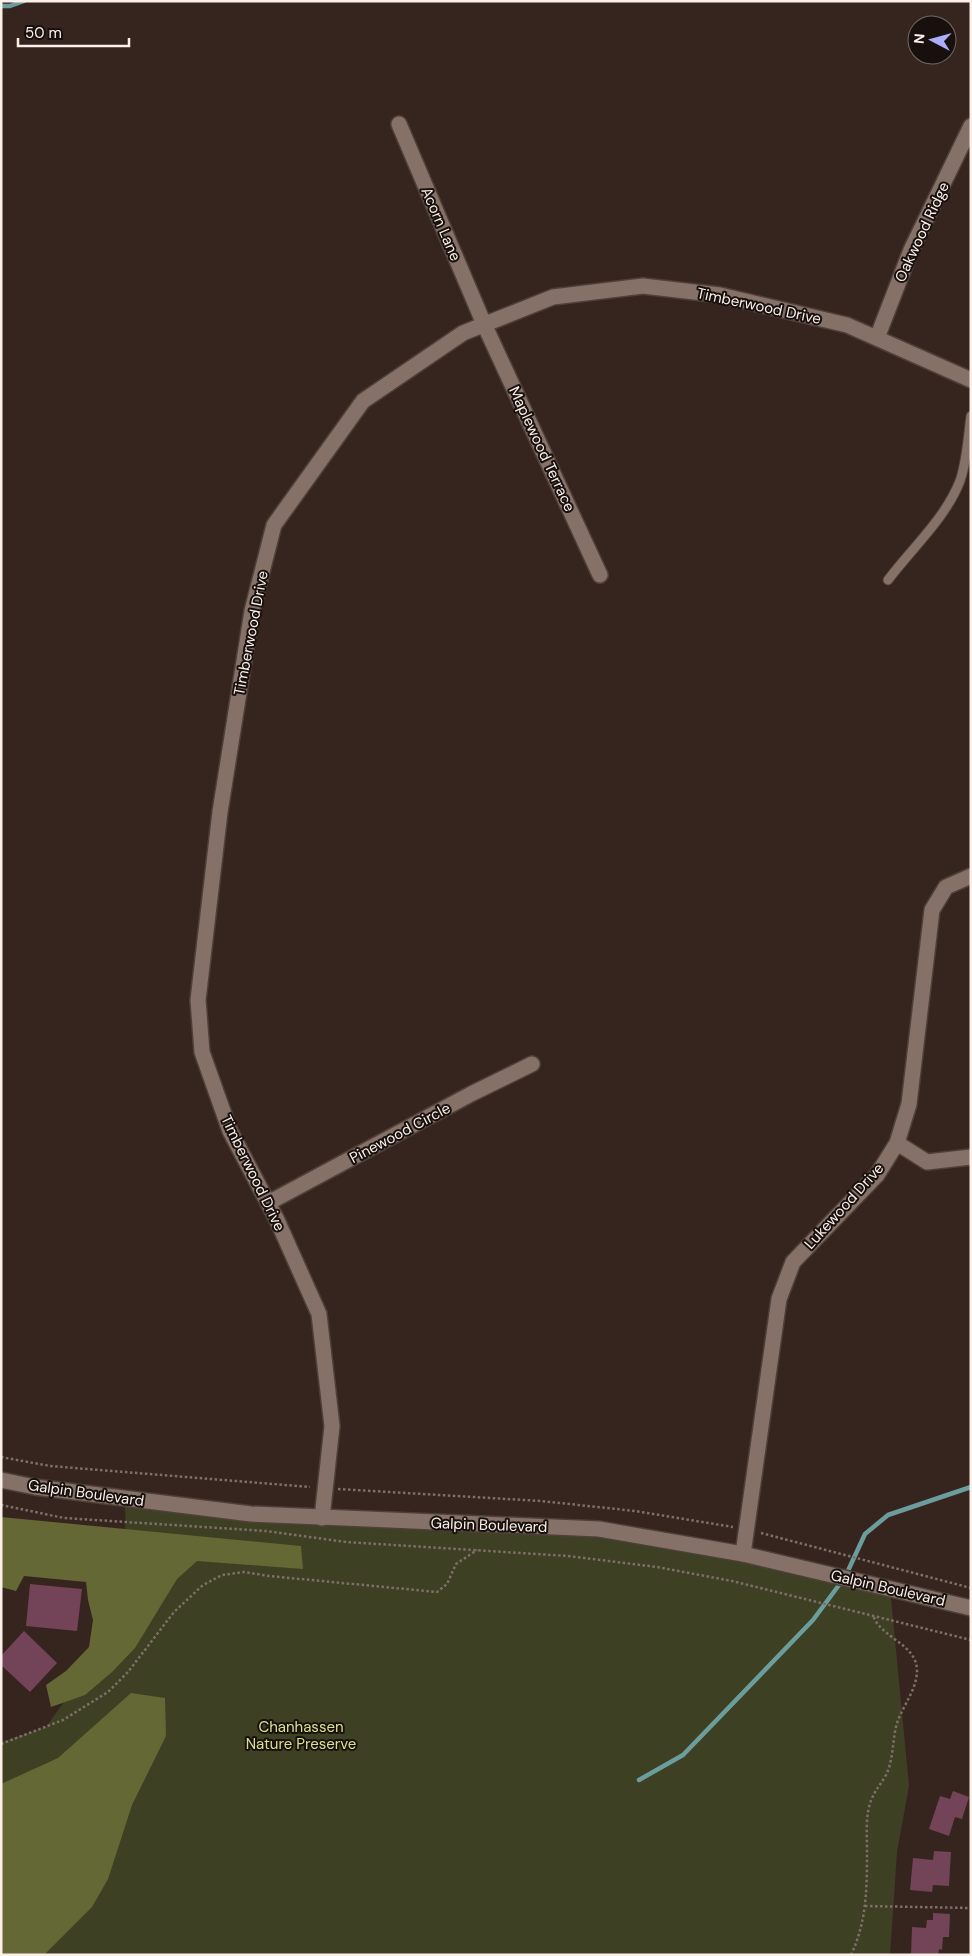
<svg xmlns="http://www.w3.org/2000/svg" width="972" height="1956" viewBox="0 0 972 1956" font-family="'DM Sans',sans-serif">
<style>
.green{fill:#3e4023}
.forest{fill:#646835}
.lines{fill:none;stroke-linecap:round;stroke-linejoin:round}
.stream{stroke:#6c9d9d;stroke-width:4.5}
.building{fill:#734358}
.service-casing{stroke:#4e4039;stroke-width:11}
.minor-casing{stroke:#4e4039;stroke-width:18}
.tertiary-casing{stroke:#4e4039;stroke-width:18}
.path{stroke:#7e6f68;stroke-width:2.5;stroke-dasharray:2.5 2.5;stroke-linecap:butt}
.service{stroke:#857168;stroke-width:9}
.minor{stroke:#857168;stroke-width:15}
.tertiary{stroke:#857168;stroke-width:15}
.labels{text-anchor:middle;stroke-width:4;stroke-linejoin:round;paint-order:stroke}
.street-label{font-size:15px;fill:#fbefea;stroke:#18100d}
.park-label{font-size:15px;fill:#dae190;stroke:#18100d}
</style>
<rect width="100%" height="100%" fill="#36251e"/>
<path class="green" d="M125,1499L599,1529L890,1588L909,1786L897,1852L890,1955H1V1742L46,1727L94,1660L126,1562Z"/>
<path class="forest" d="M1,1517L301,1546L303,1569L197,1561L177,1579L135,1648L112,1672L85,1695L51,1707L46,1685L66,1671L89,1647L93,1620L88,1600L86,1582L24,1576L16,1591L1,1587Z
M131,1693L165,1698L166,1736L132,1805L108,1879L92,1907L44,1955H1V1784L58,1758Z"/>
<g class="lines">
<path class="stream" d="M1,6H10L24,1
M846,1575L865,1534L888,1515L971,1487
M639,1780L683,1755L813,1620L842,1581"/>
</g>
<path class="building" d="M30,1584L82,1589L77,1631L26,1626Z
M24,1631L57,1663L30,1692L1,1665V1656Z
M953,1791L969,1797L962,1819L955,1817L949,1836L929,1829L940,1796L950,1799Z
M934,1851L951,1852L949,1886L933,1885L932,1892L910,1890L913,1858L933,1860Z
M933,1913L950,1914L949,1937H943L942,1950L939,1949L938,1955H911L912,1927L926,1928L927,1920H933Z"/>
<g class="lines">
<g class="service-casing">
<path id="service" d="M888,580C912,548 945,519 960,481C967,461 968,437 971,416"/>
</g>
<g class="minor-casing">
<path id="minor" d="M399,124L484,324L600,575
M877,338L911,250L971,126
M897,1143L927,1162L971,1157
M268,1203L471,1094L532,1064
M322,1518L332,1426L319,1314L277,1220L230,1131L202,1052L198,1000L220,812L252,611L274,525L363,401L463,333L553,297L643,286L720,295L847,325L971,380
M743,1554L779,1299L793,1262L877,1175L897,1143L909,1104L932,910L946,887L971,876"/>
</g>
<g class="tertiary-casing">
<path id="tertiary" d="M1,1480L35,1487L251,1514L599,1529L743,1554L971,1608"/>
</g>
<path class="path" d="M1,1457L50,1466L310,1487
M338,1489L541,1501L635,1511L733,1527
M1,1505L64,1518L266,1531L346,1542L568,1556L657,1567L732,1581L971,1640
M761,1533L971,1588
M1,1744L63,1720L108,1692L128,1672L174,1612L203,1585L222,1575L244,1572L269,1576L437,1592L447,1584L456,1564L477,1550
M865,1906L971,1908
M851,1955C867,1921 867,1887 867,1850C867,1838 866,1825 868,1812C871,1794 878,1789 886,1775C894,1759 892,1740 897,1723C903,1705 917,1690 917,1670C916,1643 880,1638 873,1615"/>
<use href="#service" class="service"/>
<use href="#minor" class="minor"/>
<use href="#tertiary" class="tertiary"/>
</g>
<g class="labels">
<g class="street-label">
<text transform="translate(441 224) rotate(67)" y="5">Acorn Lane</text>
<text transform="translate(922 232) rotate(-65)" y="5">Oakwood Ridge</text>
<text transform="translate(759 306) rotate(12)" y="5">Timberwood Drive</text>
<text transform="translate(542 449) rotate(65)" y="5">Maplewood Terrace</text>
<text transform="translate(251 633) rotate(-79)" y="5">Timberwood Drive</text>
<text transform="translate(400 1133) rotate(-28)" y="5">Pinewood Circle</text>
<text transform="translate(253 1173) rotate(64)" y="5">Timberwood Drive</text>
<text transform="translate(844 1206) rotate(-48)" y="5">Lukewood Drive</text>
<text transform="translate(86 1493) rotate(8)" y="5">Galpin Boulevard</text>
<text transform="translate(489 1525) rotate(2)" y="5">Galpin Boulevard</text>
<text transform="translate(888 1588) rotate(13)" y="5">Galpin Boulevard</text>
</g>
<g class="park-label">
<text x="301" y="1732">Chanhassen<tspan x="301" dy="17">Nature Preserve</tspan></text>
</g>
</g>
<rect width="972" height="1956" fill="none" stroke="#fbefea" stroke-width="5"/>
<g transform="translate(932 40) rotate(276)"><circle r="24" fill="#18100d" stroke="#736965"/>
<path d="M0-4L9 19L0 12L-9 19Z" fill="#abaffb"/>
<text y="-8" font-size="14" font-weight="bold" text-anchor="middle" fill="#fbefea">N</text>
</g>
<path d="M18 38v8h111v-8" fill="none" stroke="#fbefea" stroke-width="2.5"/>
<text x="25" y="38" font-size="15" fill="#fbefea" stroke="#18100d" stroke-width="4" paint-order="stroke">50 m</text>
</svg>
